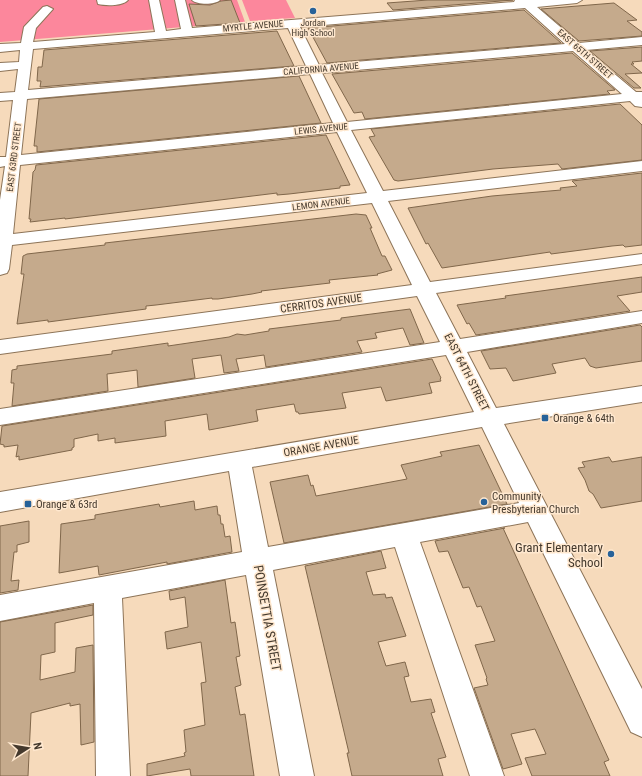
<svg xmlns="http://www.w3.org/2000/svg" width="642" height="776" viewBox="0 0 642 776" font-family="'Roboto Condensed',sans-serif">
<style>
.green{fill:#fc879c}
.building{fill:#c5aa8c;stroke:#80674b}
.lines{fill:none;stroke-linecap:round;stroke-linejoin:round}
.minor-casing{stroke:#8d7458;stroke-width:2}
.minor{fill:#fff;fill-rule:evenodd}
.poi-dot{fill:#276299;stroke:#ffe8cf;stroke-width:1.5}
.labels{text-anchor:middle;stroke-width:3;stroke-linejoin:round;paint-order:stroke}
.far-poi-label{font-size:9px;fill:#44392d;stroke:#ffe8cf}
.far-street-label{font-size:9px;fill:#44392d;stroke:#ffe8cf}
.street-label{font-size:11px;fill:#44392d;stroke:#ffe8cf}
.poi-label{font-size:11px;fill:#44392d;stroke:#ffe8cf;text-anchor:start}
.near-poi-label{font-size:13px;fill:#44392d;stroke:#ffe8cf;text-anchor:end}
.near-street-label{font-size:13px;fill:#44392d;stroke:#ffe8cf}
</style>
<rect width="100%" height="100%" fill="#f6dabb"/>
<path class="green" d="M0,0H237L245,22L0,42Z
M242,0H286L295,18L250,21Z"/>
<path class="building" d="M231,0L240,23L196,26L189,4L210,5L221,1Z
M428,0H513L393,10L387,3Z
M614,3L637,20L627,21L642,32V36L579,41L541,9Z
M524,10L561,43L327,63L308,28Z
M277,31L294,66L40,87L41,81H37L38,67H42L44,50Z
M642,47V61L632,62L634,64H631L642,73L625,74L641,88H634L590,51Z
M572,53L615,90L607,91L610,94L365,119L362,112L354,113L332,74Z
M299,76L321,123L37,152V146H34L39,99Z
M620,104L642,125V160L562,169L558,164L493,169L398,181L394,180L369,137L375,136L371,129Z
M326,135L350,185L340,186V188L289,194L277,195V193L65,219V218L30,222L31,219H29L33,172L35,170L36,165Z
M642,173V245L625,247L623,245L612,246L551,254L550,252L442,268L428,243L426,244L408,208L492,196L561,190L560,188L577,186L572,181Z
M356,214L366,215L372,228H370L382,256H385L392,270L377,274L378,275L329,280L330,283L261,291L262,292L252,294L218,299H212V298L156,305L146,306V309L48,322V320L17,324L24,274H21L23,256L27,254L105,245V243Z
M642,277V292L617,296L630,311L476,335L469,323L467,324L457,305L506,298L505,296Z
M410,309L424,343L410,345L403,328L375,333L377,338L357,341L362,352L266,367L264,355L236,359L239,371L224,373L221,355L192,359L195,378L138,387L137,370L107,374L108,391L12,406L14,383H11L12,370L17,369V366L112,354V351L168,343V346L229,337L237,334L245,335L269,331V329L341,320V318Z
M640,325L642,327V361L596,368L590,366L585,358L552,364L556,373L513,381L506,368L490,369L481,351Z
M432,359L441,378L440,379L441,381L429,383L432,393L386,401L381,387L342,393L346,408L299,414L298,412H296L294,404L256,410L258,421L209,430L207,414L165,421L166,436L115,443V438L98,441V434L74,439V447L72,448V450L19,460V456L16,457L18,445L4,447V445L0,444L2,426Z
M479,445L507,504L284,543L270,482L308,475L311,486L313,485L316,496L407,479L401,465L442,456L440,452Z
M609,457L612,462L642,457V501L601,508L593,494L589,491L585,480L578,468L585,467L582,462Z
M194,501L195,510L217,506L218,515H220L221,524H223L225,537L230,536L232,552L167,564V562L99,575L98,566L59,573L61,524L95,519V515L159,504L160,507Z
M29,521V542L17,545V552H14L11,581L19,580L18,590L0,593V526Z
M503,528L609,760L604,762L610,776H532L525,758L546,754L535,729L511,734L522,764L503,769L474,688L488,685L486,679L487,678L475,645L495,641L481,606L477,607L469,587L463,588L448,551L439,552L435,541L505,528Z
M381,551L386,568L366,572L373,595L385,594L386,598L392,597L406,636L378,642L386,666L405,662L409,676L404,677L411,702L431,699L435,712L431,713L446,757L438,759L443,776H352L347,753H349L305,566Z
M225,580L231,623L235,622L240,656L236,657L241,685L235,687L240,715L245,714L254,776H191L190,769L147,776V764L185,756L184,753L186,752L184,730L205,725L201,683L206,682L201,642L167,649L165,632L188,627L185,597L170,600L169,591Z
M93,605V615L55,623V652L41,655L40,680L75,672L76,648L93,645L94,742L81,745L80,704L70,706V703L31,713L28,776H0V622Z"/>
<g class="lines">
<g class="minor-casing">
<path id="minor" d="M97,0H128C123,6 106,6 98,4Z
M149,0H159L166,31L181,29L175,0H185L192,28L514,2L515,0H582L577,3L537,7L579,43L642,37V45L586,50L636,92H642V107L635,106L630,101L351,130L383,191L642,161V171L388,201L430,282L642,254V264L436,293L460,339L642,311V323L467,352L496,408L642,386V402L504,424L642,689V737L631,732L528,522L420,542L504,776H470L395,547L273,570L314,776H280L246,575L122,598L130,776H96L94,603L0,621V595L242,552L229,471L0,512V492L474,412L446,355L0,425V409L440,342L417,296L0,354V340L412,285L372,203L12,245L9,269L7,273L0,275V200L5,166L0,167V157H6L13,100L0,101V93L15,92L18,69L0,71V63L19,62L20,50L0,52V44L21,43L24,27L43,7L47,6L53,9L36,28L33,42L155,32ZM525,8L565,44L319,65L300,27ZM288,28L306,66L28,90L33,49ZM573,51L622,94L347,122L322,73ZM310,74L333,123L21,155L27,99ZM337,132L367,193L13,234L20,165ZM482,427L519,503L268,547L252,467Z
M192,0H220C215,5 197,5 192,0Z"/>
</g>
<use href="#minor" class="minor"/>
</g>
<g class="poi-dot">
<circle cx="313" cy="11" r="4"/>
<rect x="541" y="414" width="8" height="8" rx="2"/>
<circle cx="484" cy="502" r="4"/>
<rect x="24" y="500" width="8" height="8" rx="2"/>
<circle cx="611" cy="554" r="4"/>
</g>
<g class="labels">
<g class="far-poi-label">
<text x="313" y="26">Jordan<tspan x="313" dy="10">High School</tspan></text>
</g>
<g class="far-street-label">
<text transform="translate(253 26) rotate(-5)" y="3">MYRTLE AVENUE</text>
<text transform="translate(585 54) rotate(41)" y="3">EAST 65TH STREET</text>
<text transform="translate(321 69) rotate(-5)" y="3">CALIFORNIA AVENUE</text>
<text transform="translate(321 129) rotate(-6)" y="3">LEWIS AVENUE</text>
<text transform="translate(14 157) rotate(-83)" y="3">EAST 63RD STREET</text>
<text transform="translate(321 204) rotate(-7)" y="3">LEMON AVENUE</text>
</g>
<g class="street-label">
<text transform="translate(321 303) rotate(-8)" y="4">CERRITOS AVENUE</text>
<text transform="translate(467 372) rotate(63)" y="4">EAST 64TH STREET</text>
<text transform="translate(321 446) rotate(-10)" y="4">ORANGE AVENUE</text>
</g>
<g class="poi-label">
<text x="553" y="422">Orange &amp; 64th</text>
<text x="492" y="500">Community<tspan x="492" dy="13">Presbyterian Church</tspan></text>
<text x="36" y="508">Orange &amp; 63rd</text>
</g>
<g class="near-poi-label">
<text x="603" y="552">Grant Elementary<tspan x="603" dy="15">School</tspan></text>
</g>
<g class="near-street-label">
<text transform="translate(268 618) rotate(80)" y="5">POINSETTIA STREET</text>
</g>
</g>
<g transform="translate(28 748) rotate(78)" stroke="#ffe8cf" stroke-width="3" paint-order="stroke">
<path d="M0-3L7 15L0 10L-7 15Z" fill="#44392d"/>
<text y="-6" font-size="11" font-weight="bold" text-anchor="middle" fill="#44392d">N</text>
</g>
</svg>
